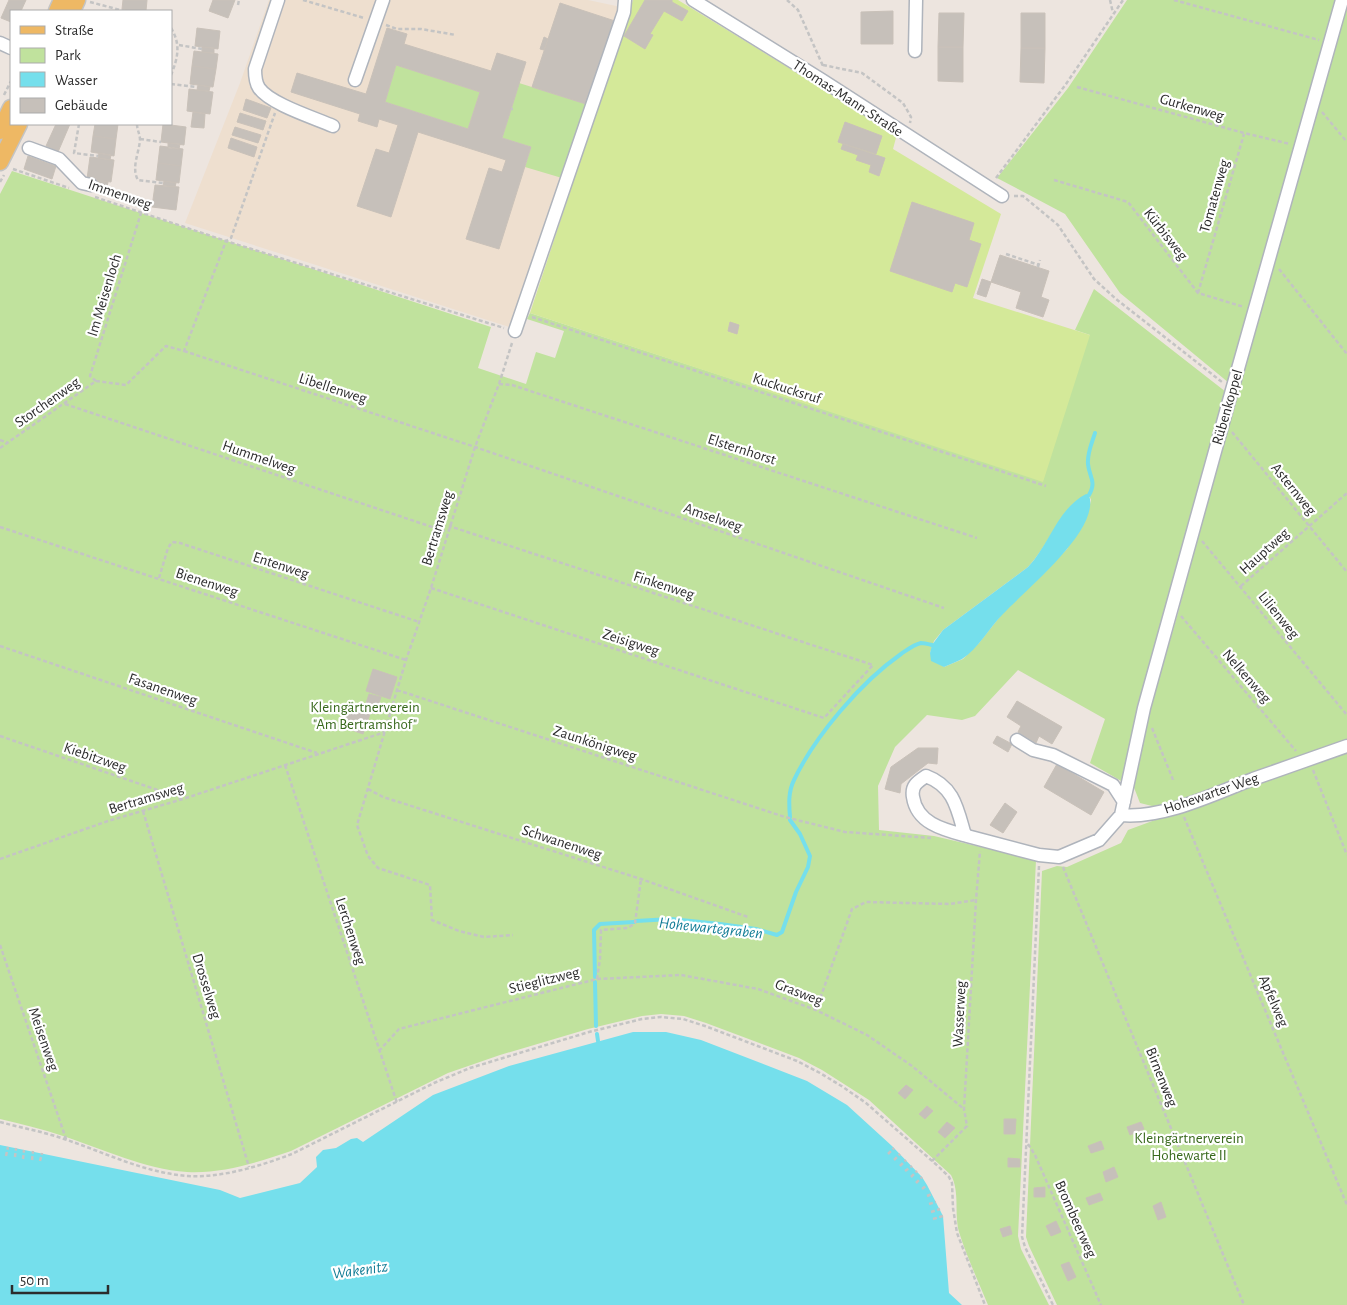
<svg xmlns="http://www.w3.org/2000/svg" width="1347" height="1305" viewBox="0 0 1347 1305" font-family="'Alegreya Sans',sans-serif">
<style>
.education{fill:#eedfcf}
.green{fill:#c0e29d;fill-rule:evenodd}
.pitch{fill:#d4e999}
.water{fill:#75dfec}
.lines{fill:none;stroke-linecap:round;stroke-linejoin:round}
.stream{stroke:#75dfec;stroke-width:4}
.building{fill:#c6c0ba;stroke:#c9c1b9;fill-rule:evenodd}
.minor-casing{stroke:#afb4bc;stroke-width:15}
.major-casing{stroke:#c4c4c4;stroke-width:19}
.path{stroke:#c4c4c4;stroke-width:2.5;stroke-dasharray:4 2.5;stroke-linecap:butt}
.minor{stroke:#fff;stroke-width:12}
.major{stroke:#eeb864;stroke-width:16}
.labels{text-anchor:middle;stroke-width:4.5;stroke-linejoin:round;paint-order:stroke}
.street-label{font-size:15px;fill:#2c2c2c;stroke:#fff}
.park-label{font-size:15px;fill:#38691c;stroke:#fff}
.water-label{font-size:16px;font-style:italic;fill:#117c95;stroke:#fff}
</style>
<rect width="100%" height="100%" fill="#ede5df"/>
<path class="education" d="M269,0H588L621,7L512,328L185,223L240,83Z"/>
<path class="green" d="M1127,0H1338L1229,383L1120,293L1065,214L997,178L1068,88Z
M1347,3V740L1160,808L1140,803L1133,785L1148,715L1178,613L1198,536Z
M396,65L480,92L468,129L385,102Z
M519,83L586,104L562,178L525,167L531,147L502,138Z
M12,171L491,327L478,368L526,384L536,352L555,358L564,331L527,319L530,313L927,443L1090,335L1075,330L1094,289L1226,392L1123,782L1090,763L1105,719L1018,670L975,716L962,720L927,715L895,747L878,786L879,830L934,836L1036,860L1018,1236L1021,1249L1049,1305H988C978,1281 967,1257 959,1232C954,1213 960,1192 951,1175L869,1100L822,1070L799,1058L706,1023L684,1016L661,1014L642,1016L588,1029L500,1055L448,1073L291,1151C259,1162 222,1174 187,1172C144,1169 103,1149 63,1136C42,1129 21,1124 0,1119V194ZM1089,495L1091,500L1089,509L1067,549L1002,614L979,643L963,659L944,667L930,653L934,641L943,630L1028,567C1051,543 1057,510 1089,495Z
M1347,749V1305H1057L1029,1246L1026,1237L1042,871L1057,866L1067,867L1121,843L1128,830Z"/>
<path class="pitch" d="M633,0H678L897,134L893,149L1001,214L973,298L1090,335L1043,482L530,313Z"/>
<path class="water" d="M1086,494L1089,495C1101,530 1025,590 1003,614C989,628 978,649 962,659C957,662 950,664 944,667L931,661L930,653L932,645L943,630L1028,567C1050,544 1057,509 1086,494Z
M633,1032H666L701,1040L807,1081L847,1105L892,1146L922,1177L927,1185L943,1216L949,1293L962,1305H0V1145L220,1190L240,1198L300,1183L317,1167L316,1157L323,1150L336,1148L351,1139L357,1138L363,1142L433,1095L509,1066Z"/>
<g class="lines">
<path class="stream" d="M1089,495C1097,481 1089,477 1088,464C1087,453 1092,443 1095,433
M790,817C789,805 788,792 794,780C815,736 861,682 901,654C907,650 913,645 921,643C924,643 928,644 932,645
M636,921L671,919L720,924L756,929L777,935L782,932L796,892L808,867L810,856L800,834L790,820
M595,977L594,930L600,924L634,922
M595,982L596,1026
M597,1034L598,1041"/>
</g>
<path class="building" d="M9,0H26L21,11H11V22L1,18Z
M123,0H147L146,11H129L122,9Z
M213,0H235L228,18L209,11Z
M645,0H672V2L688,11L682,21L664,11L650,34L653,35L645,49L624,36Z
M560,3L618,22L589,105L532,87Z
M893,11V44H861V12Z
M939,13H964L963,47H938Z
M1021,13H1045V48H1021Z
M197,28L220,31L218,49L195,46Z
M387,28L407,34L404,44L491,71L497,53L526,62L502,138L531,147L499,249L466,239L489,168L502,172L506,160L418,132L391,217L357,206L376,149L389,153L398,125L379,119L377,127L358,121L360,114L291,92L297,73L366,94ZM396,65L480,92L468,129L385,102Z
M544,37L548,39L544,50L540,49Z
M202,47L214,48V53L202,52Z
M938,47H963V82L938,81Z
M1021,48H1045L1044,83L1020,82Z
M194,51L218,54L216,69L192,66Z
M192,66L216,69L213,87L190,84Z
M198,85L210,87L209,91L197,90Z
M189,89L213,92L210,114L187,111Z
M246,99L271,108L267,118L243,110Z
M193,112L205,114L204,128L191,127Z
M240,113L266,121L263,130L237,122Z
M845,122L882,136L876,154L838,142Z
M56,124H70L58,152L46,146Z
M95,124H118L116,139L93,136Z
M163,124L186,127L184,145L161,142Z
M235,127L261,135L258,143L232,135Z
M93,136L116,139L114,156L91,152Z
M231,138L257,147L254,157L228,148Z
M168,143L180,144L179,149L168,148Z
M843,144L885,158L879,176L869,172L871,165L856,160L858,155L841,149Z
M160,146L183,149L181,166L158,163Z
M99,153L111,155L110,160L98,158Z
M28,156L56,166L52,179L24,169Z
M90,157L114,160L111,182L87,179Z
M158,163L181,166L179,183L156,180Z
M92,180L108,182L106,192L90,190Z
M164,181L176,183L175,187L163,186Z
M155,185L179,187L176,210L152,207Z
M912,202L974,223L969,240L981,244L967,287L955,283L952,292L890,271Z
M1000,255L1049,271L1041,297L1049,300L1043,317L1016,308L1021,292L991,282Z
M982,279L991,282L986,297L977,294Z
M730,322L739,325L737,334L728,331Z
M373,669L397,677L390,699L366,691Z
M369,694L381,697L375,714L364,710Z
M1017,701L1062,727L1052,744L1039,736L1036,743L1018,732L1021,726L1007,717Z
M347,706L370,714L363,734L340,726Z
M997,736L1012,744L1008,752L993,743Z
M918,748H938L937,764L928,763L901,784L900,793L885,789L891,767Z
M1057,764L1104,792L1091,815L1044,787Z
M1005,803L1017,812L1003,833L990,825Z
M906,1085L913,1090L905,1099L898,1093Z
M927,1106L933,1111L925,1119L919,1114Z
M1004,1119H1016L1015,1134H1004Z
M947,1122L955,1128L945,1138L938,1132Z
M1141,1122L1144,1129L1130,1135L1127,1127Z
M1101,1141L1104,1149L1091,1153L1088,1146Z
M1008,1158L1020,1159V1167H1008Z
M1114,1167L1118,1177L1106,1182L1103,1172Z
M1045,1187V1197H1034V1188Z
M1100,1193L1103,1200L1089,1205L1086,1198Z
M1161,1202L1166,1217L1158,1220L1153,1206Z
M1056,1221L1061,1232L1051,1236L1046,1226Z
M1010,1226L1012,1234L1003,1237L1000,1229Z
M1069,1262L1076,1277L1068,1281L1061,1265Z"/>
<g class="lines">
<g class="minor-casing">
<path id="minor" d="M278,0L255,69C255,75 255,82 259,88C270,104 315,118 333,126
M693,0L822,80L1002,196
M0,43L11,48
M915,51L916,0
M355,80L383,0
M29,148L59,159L82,183L91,185
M515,331L624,12L625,0
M1017,740L1033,750L1053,755L1113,785L1124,802
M1121,815C1163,819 1214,794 1253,779C1284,768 1316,757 1347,746
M967,836C945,830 917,824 913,797C911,786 917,782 926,776C953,786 957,807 964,832L967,836L1039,855L1059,857L1099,840L1121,815L1144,708L1232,390L1342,0"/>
</g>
<g class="major-casing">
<path id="major" d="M57,11L62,0
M72,11L77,0
M0,131L11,108
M0,162L19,124"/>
</g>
<path class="path" d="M303,0L364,18
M787,0L798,10L823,66
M1110,0L1113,13
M1174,0L1319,40
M90,2L124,11
M238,5L239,0
M386,25L397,29H421L456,35
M171,28C181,44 178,58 171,75
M179,45L202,49
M823,65L862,73L903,103L911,117L910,123
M171,84L197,87
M1077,87L1244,133L1290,144
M4,95L11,81
M511,109H513
M1322,112L1347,142
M79,124L74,153L98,156
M137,124C137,130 140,134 140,140C139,153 131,168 138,180L163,183
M140,139L161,142
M13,169L69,188
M996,178L1066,84L1123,0
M1054,180L1128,202L1198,293L1244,307
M0,182L4,175
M1014,196H1023L1058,225L1094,279L1116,299L1222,382
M95,197L226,241L504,328
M1006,254L1039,265
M1038,267L1040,260
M1279,269L1347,354
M1198,293L1244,134
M532,317L1046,486
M512,343L499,384L475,447L431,588L406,660L357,825L368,856L378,868L430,885L432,920L459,931L484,937L513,935
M184,351L475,447L944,608
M96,381L90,376L141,213
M499,384L512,385L977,538
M65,404L447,532
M1232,432L1347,572
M0,440L8,443
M0,448L96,381L126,385L166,346L184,351L226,241L231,238L275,113
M0,527L406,660
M1202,541L1347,715
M159,578L168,548L172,542L180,543L419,622
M1241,586L1347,493
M431,588L824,718L873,665L449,526
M1181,616L1296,751
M0,646L317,753
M397,690L785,817L845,832L931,838
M1152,728L1174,782
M0,736L181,798
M285,765L397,1103
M1313,770L1347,855
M368,789L383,797L641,879L748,917
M143,811L249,1167
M1184,817L1347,1205
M0,859L108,821L183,799L385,732
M1039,866L1022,1237L1025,1247L1053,1305
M1063,867L1244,1305
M0,945L66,1139
M597,979L681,975L758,989L816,1010L867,1035L912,1066L964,1109
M816,1010L852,909L866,902L950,904L976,900
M379,1051L399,1029L597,979L600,959L601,930L628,928L635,923L641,879
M0,1122C22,1128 45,1132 67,1140C106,1153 145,1173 188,1176C222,1178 260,1166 292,1154L434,1083L470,1068L589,1032L642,1019L661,1017L683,1019L705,1026L797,1061L820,1073L843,1087L866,1103L939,1167L949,1177L952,1183L953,1208L957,1233L985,1305
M1028,1144L1035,1155L1101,1305
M888,1154L894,1148
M6,1156L8,1147
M15,1157L16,1148
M23,1159L24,1150
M32,1160L33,1151
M894,1160L900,1154
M40,1161L42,1153
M932,1161L967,1126L964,1109L976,900L980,851
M900,1166L906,1160
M905,1171L912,1166
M911,1177L917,1171
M916,1183L922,1177
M922,1189L927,1185
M927,1196L932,1194
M929,1204L936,1202
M931,1212L940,1209
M933,1219L943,1216"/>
<use href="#minor" class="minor"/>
<use href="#major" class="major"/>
</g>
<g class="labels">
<g class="street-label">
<text transform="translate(848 98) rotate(33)" y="5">Thomas-Mann-Straße</text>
<text transform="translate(1192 107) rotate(16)" y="5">Gurkenweg</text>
<text transform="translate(120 194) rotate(19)" y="5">Immenweg</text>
<text transform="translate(1214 196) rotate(-74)" y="5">Tomatenweg</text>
<text transform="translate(1166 234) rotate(52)" y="5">Kürbisweg</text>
<text transform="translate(104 295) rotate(-73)" y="5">Im Meisenloch</text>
<text transform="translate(333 388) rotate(18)" y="5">Libellenweg</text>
<text transform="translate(787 388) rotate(18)" y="5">Kuckucksruf</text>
<text transform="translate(47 402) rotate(-35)" y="5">Storchenweg</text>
<text transform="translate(1227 407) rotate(-74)" y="5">Rübenkoppel</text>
<text transform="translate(742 449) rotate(18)" y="5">Elsternhorst</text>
<text transform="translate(259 457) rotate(19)" y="5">Hummelweg</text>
<text transform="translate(1294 489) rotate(51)" y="5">Asternweg</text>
<text transform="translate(713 517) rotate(19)" y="5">Amselweg</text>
<text transform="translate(437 528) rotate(-73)" y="5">Bertramsweg</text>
<text transform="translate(1264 551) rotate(-42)" y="5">Hauptweg</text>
<text transform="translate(281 565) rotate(18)" y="5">Entenweg</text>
<text transform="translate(207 582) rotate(18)" y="5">Bienenweg</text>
<text transform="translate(664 585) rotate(18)" y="5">Finkenweg</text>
<text transform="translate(1279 615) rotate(51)" y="5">Lilienweg</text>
<text transform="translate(631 642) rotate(18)" y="5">Zeisigweg</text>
<text transform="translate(1247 676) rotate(49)" y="5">Nelkenweg</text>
<text transform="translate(163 689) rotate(19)" y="5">Fasanenweg</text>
<text transform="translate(595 743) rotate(18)" y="5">Zaunkönigweg</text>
<text transform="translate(95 757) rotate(19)" y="5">Kiebitzweg</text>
<text transform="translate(1211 793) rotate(-19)" y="5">Hohewarter Weg</text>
<text transform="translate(146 798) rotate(-17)" y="5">Bertramsweg</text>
<text transform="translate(562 842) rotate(18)" y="5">Schwanenweg</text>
<text transform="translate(351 931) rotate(72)" y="5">Lerchenweg</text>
<text transform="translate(544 980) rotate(-14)" y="5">Stieglitzweg</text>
<text transform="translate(207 986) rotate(73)" y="5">Drosselweg</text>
<text transform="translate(799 992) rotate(21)" y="5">Grasweg</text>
<text transform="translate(1274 1001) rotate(67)" y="5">Apfelweg</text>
<text transform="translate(959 1014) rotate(-87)" y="5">Wasserweg</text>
<text transform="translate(44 1039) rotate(71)" y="5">Meisenweg</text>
<text transform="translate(1162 1077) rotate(68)" y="5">Birnenweg</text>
<text transform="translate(1076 1219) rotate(66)" y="5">Brombeerweg</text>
</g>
<g class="park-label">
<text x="365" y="712">Kleingärtnerverein<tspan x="365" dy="17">"Am Bertramshof"</tspan></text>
<text x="1189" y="1143">Kleingärtnerverein<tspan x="1189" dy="17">Hohewarte II</tspan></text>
</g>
<g class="water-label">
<text transform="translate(711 927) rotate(6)" y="6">Hohewartegraben</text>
<text transform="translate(360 1269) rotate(-8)" y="6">Wakenitz</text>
</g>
</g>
<rect x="10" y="10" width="162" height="115" fill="#ffffff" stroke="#ababab"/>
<rect x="20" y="26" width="25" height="8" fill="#eeb864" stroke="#ababab"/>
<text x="55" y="35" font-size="15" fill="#2c2c2c">Straße</text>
<rect x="20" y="48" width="25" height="15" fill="#c0e29d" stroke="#ababab"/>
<text x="55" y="60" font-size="15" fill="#2c2c2c">Park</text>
<rect x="20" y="72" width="25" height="15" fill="#75dfec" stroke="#ababab"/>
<text x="55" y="85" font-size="15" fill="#2c2c2c">Wasser</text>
<rect x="20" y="98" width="25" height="15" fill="#c6c0ba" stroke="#ababab"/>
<text x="55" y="110" font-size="15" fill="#2c2c2c">Gebäude</text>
<path d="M12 1285v8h96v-8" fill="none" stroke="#2c2c2c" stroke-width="2.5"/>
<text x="20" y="1285" font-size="15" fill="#2c2c2c" stroke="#ffffff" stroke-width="4" paint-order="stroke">50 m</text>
</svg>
